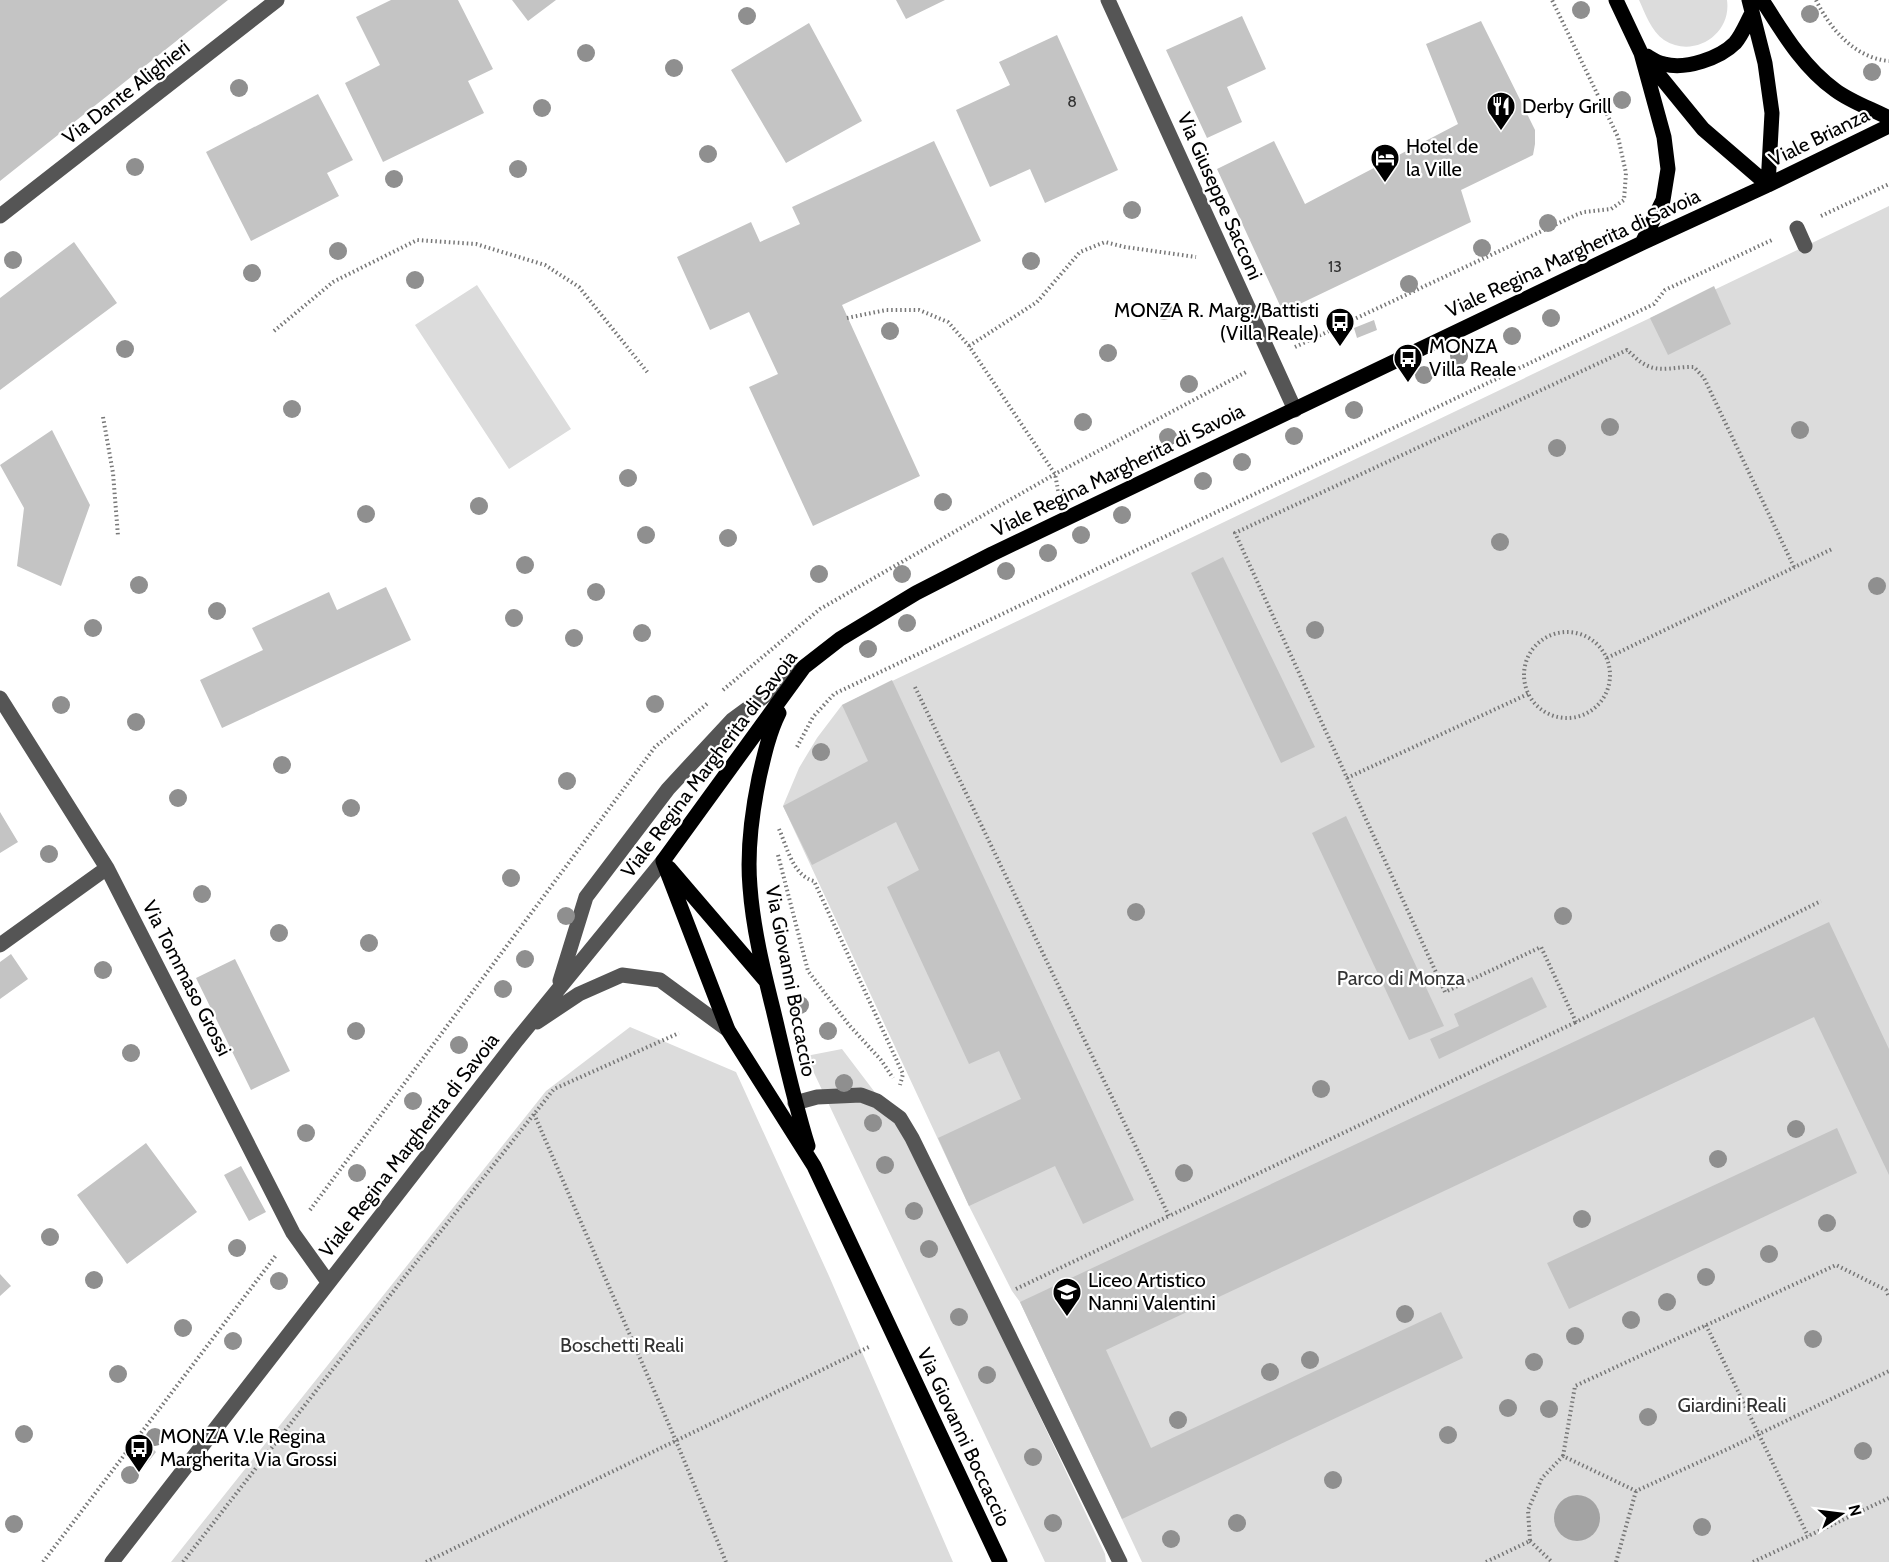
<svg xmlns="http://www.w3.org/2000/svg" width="1889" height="1562" viewBox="0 0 1889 1562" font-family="Cabin,sans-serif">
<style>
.green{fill:#dcdcdc}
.water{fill:#a3a3a3}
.building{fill:#c4c4c4}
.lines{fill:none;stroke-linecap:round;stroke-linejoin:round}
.path{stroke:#777;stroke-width:4;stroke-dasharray:1.5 3;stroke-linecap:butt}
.minor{stroke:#555;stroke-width:15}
.major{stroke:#000;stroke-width:15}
.tree{fill:#8f8f8f}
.labels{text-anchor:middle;stroke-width:4.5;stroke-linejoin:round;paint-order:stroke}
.number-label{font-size:16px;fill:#313131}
.street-label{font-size:20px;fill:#000;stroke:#fff}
.poi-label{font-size:20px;fill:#000;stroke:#fff;text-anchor:start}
.park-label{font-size:20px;fill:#333;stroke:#fff}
</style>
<rect width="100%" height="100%" fill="#fff"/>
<path class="green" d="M1639,0H1727C1732,35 1693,59 1664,40C1651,31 1645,13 1639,0Z
M1889,206V1562H1142L1020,1302L1012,1291L969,1206L783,806L799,768L817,738L842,705L1650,318L1716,289Z
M477,285L571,429L509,469L415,325Z
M630,1027L736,1072L829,1276L953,1562H171L546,1091Z
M842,1049L905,1132L1105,1554L1106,1562H1045L806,1056Z"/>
<path class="water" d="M1554 1518a23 23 0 1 1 46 0a23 23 0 1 1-46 0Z"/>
<path class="building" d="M0,0H228L0,181Z
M391,0H458L493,69L468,81L484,113L383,162L345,83L380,65L356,17Z
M512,0H556L528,21Z
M896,0H945L906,19Z
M1242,16L1266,69L1227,87L1242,122L1207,138L1166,50Z
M1481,21L1535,130V144L1533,155L1461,190L1471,222L1283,312L1217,169L1274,141L1305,204L1458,124L1426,44Z
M809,23L862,121L786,163L731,70Z
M1057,35L1118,170L1045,203L1030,169L990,187L956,110L1010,85L999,62Z
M318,94L353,160L327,173L339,196L251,241L206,152Z
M934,141L981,241L842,305L920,476L813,526L749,387L778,374L749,312L710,330L677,257L751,222L760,242L800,224L792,207Z
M74,242L117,303L0,390V298Z
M1714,286L1731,324L1668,355L1650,318Z
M1374,320L1377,330L1357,338L1354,328Z
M52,430L90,505L61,586L17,566L24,508L0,465Z
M1223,557L1315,747L1281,763L1191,573Z
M386,587L411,640L222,728L200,680L263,650L252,628L329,592L337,610Z
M892,680L1134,1200L1083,1224L1055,1166L969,1206L938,1138L1021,1099L999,1051L969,1064L887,887L919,870L896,822L812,865L783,806L868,761L842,705Z
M0,812L18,842L0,853Z
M1346,816L1444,1026L1409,1040L1312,833Z
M1829,922L1889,1049V1175L1814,1017L1106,1350L1151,1448L1441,1312L1463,1358L1122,1519L1020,1302Z
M11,954L28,979L0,999V962Z
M235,959L290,1071L251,1090L196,978Z
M1532,977L1547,1007L1439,1059L1430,1039L1459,1026L1454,1014Z
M1837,1128L1857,1173L1569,1309L1547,1263Z
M146,1143L197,1212L127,1264L77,1195Z
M241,1166L266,1212L249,1221L224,1175Z
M0,1274L11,1286L0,1296Z
M149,1445L156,1452L144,1467L138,1461Z"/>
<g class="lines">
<path class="path" d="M1816,0C1830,29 1855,58 1889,61
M1821,216L1889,184
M847,318L886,310H919L948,322L969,346L1055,474L1059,495
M274,331L333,282L417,240L476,244L545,265L579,287L648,373
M969,346L1037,302L1080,252L1105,242L1125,247L1196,257
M1295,347L1576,215L1584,212L1611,209L1624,200L1626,173L1618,137L1552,0
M103,417L113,473L118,536
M1794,567L1704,378L1694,367C1678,366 1660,373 1646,365C1639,362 1633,355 1627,350L1235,533L1445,992L1541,947L1576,1022L1821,901
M1524 675a43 43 0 1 1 86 0a43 43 0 1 1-86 0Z
M1607,658L1832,549
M915,687L1169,1216L1576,1022
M723,690L820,609L1055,474L1248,371
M797,747L813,717L834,694L1654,304L1665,290L1774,239
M1347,778L1528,694
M779,829C787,847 793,876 814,881L903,1074L900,1085
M778,855L808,971L849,1025L881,1060L893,1078
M534,1114L676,1441L726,1562
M310,1210L655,747L708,703
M1016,1289L1169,1216
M1706,1325L1808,1536
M1563,1456L1575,1386L1836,1265L1886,1290L1889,1297
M1530,1541L1552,1562
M43,1562L277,1254
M183,1562L406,1275L554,1089L679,1033
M426,1562L871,1346
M1486,1562L1530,1541L1528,1510L1542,1478L1563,1456L1636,1491L1730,1448L1889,1371
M1616,1562L1636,1491
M1753,1562L1889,1498"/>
<path class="minor" d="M1108,0L1295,410
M0,216L277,0
M1797,228L1805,246
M0,698L107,868L293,1233L328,1282
M0,945L107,868
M560,981L586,897L668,789L732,720L800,670
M537,1022L579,994L622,975L660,980L728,1030
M795,1103L817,1097L861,1095L877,1101L900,1118L912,1138L1120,1562
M112,1562L517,1040L663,861"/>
<path class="major" d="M1616,0L1641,53L1664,137L1668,169L1663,200L1642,243
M1749,0L1765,63L1772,113L1768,185
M1762,0C1783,33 1803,67 1835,90C1851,102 1872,109 1889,118
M1647,56C1652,59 1658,63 1664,64C1686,70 1720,58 1735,43C1742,35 1747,22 1752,13
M1645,58L1703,129L1768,185
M779,713C769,733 764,756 759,778C752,812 747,853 750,887C753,928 763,969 773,1009C784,1055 794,1101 808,1146
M663,861L804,667L840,639L916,593L992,554L1642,243L1768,185L1889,126
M663,861L728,1030L814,1166L1000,1562
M669,868L765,980"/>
</g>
<g class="tree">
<circle cx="1581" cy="10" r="9"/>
<circle cx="1810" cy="14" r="9"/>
<circle cx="747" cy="16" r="9"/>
<circle cx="586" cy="53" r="9"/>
<circle cx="674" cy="68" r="9"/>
<circle cx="1872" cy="72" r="9"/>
<circle cx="239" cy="88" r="9"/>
<circle cx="1622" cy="100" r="9"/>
<circle cx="542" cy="108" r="9"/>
<circle cx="708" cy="154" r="9"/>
<circle cx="135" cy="167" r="9"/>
<circle cx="518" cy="169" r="9"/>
<circle cx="394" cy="179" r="9"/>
<circle cx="1132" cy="210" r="9"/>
<circle cx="1548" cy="223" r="9"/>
<circle cx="1482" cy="248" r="9"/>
<circle cx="338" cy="251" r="9"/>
<circle cx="13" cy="260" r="9"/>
<circle cx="1031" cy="261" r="9"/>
<circle cx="252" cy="273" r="9"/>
<circle cx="415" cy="280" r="9"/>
<circle cx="1409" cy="284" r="9"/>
<circle cx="1164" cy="311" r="9"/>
<circle cx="1551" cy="318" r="9"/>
<circle cx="890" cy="331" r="9"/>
<circle cx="1512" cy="336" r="9"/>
<circle cx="125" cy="349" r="9"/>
<circle cx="1108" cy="353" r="9"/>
<circle cx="1459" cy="356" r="9"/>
<circle cx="1424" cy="375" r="9"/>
<circle cx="1189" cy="384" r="9"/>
<circle cx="292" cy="409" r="9"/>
<circle cx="1354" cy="410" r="9"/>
<circle cx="1083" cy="422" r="9"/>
<circle cx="1610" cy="427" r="9"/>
<circle cx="1800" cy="430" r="9"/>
<circle cx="1294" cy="436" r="9"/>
<circle cx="1168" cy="437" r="9"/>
<circle cx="1557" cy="448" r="9"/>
<circle cx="1242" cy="462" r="9"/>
<circle cx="628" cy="478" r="9"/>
<circle cx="1203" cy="481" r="9"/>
<circle cx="943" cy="502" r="9"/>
<circle cx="479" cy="506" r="9"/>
<circle cx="366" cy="514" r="9"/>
<circle cx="1122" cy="515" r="9"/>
<circle cx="646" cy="535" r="9"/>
<circle cx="1081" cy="535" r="9"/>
<circle cx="728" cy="538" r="9"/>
<circle cx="1500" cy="542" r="9"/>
<circle cx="1048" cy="553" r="9"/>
<circle cx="525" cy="565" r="9"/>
<circle cx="1006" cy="571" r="9"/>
<circle cx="819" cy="574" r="9"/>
<circle cx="902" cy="574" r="9"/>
<circle cx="139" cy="585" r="9"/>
<circle cx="1877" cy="586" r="9"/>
<circle cx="596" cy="592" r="9"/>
<circle cx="217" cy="611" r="9"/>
<circle cx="514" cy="618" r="9"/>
<circle cx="907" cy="623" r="9"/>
<circle cx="93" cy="628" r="9"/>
<circle cx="1315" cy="630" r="9"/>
<circle cx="642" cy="633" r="9"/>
<circle cx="574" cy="638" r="9"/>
<circle cx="868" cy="649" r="9"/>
<circle cx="655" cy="704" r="9"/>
<circle cx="61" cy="705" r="9"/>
<circle cx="136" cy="722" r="9"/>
<circle cx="821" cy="752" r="9"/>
<circle cx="282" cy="765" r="9"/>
<circle cx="567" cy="781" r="9"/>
<circle cx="178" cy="798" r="9"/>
<circle cx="351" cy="808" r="9"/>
<circle cx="49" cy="854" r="9"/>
<circle cx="511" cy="878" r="9"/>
<circle cx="202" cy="894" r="9"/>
<circle cx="1136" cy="912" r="9"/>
<circle cx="566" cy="916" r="9"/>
<circle cx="1563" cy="916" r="9"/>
<circle cx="279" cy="933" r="9"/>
<circle cx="369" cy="943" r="9"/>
<circle cx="525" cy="959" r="9"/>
<circle cx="103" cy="970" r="9"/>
<circle cx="503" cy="989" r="9"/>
<circle cx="800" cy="1005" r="9"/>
<circle cx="356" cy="1031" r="9"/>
<circle cx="828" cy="1031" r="9"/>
<circle cx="459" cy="1045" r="9"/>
<circle cx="131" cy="1053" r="9"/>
<circle cx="844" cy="1083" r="9"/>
<circle cx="1321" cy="1089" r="9"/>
<circle cx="413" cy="1101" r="9"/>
<circle cx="873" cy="1123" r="9"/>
<circle cx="1796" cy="1129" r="9"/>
<circle cx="306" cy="1133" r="9"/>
<circle cx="1718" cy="1159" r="9"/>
<circle cx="885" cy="1165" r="9"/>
<circle cx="357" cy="1173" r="9"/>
<circle cx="1184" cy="1173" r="9"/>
<circle cx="914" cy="1211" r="9"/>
<circle cx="1582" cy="1219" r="9"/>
<circle cx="1827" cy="1223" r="9"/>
<circle cx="50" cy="1237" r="9"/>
<circle cx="237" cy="1248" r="9"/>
<circle cx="929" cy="1249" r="9"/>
<circle cx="1769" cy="1254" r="9"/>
<circle cx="1706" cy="1277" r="9"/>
<circle cx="94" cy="1280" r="9"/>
<circle cx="279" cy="1281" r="9"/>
<circle cx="1667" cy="1302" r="9"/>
<circle cx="1405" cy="1314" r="9"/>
<circle cx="959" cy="1317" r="9"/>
<circle cx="1631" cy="1320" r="9"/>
<circle cx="183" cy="1328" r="9"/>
<circle cx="1575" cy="1336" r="9"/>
<circle cx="1813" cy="1339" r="9"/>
<circle cx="233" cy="1341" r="9"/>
<circle cx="1310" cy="1360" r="9"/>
<circle cx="1534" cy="1362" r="9"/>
<circle cx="1270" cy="1372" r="9"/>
<circle cx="118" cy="1374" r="9"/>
<circle cx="987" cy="1375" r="9"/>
<circle cx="1508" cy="1408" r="9"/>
<circle cx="1549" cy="1409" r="9"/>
<circle cx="1648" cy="1417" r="9"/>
<circle cx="1178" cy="1420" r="9"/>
<circle cx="24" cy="1434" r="9"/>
<circle cx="1448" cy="1435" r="9"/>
<circle cx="155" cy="1437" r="9"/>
<circle cx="1863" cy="1451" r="9"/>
<circle cx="1033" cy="1457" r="9"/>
<circle cx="130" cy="1475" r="9"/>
<circle cx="1333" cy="1480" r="9"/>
<circle cx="1053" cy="1523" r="9"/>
<circle cx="1237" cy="1523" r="9"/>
<circle cx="14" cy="1524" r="9"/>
<circle cx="1702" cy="1527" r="9"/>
<circle cx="1171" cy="1539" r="9"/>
</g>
<defs>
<g id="restaurant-pin" transform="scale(1.5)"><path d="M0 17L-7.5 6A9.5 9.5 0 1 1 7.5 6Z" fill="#000" stroke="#fff"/><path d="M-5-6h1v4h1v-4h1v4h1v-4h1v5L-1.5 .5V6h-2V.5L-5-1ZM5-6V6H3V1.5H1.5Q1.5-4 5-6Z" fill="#fff"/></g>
<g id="hotel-pin" transform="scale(1.5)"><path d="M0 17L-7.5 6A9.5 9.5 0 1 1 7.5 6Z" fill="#000" stroke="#fff"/><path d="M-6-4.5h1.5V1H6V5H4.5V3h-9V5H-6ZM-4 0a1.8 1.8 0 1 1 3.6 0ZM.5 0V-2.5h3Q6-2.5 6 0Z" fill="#fff"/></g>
<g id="bus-pin" transform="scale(1.5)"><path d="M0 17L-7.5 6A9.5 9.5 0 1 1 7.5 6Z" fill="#000" stroke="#fff"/><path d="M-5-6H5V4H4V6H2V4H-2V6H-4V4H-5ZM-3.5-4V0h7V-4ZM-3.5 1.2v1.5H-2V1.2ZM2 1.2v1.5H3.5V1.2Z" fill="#fff"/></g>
<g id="school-pin" transform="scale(1.5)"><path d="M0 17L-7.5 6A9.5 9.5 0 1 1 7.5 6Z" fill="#000" stroke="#fff"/><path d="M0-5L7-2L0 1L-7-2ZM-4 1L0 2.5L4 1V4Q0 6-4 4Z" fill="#fff"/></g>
</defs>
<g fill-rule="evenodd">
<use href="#restaurant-pin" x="1501" y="106"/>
<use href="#hotel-pin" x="1385" y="158"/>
<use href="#bus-pin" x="1340" y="322"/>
<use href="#bus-pin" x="1408" y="358"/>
<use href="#school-pin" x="1067" y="1292"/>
<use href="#bus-pin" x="139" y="1448"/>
</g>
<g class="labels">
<g class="number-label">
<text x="1072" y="107">8</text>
<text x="1335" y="272">13</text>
</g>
<g class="street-label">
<text transform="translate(126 92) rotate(-38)" y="7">Via Dante Alighieri</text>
<text transform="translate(1819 137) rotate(-26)" y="7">Viale Brianza</text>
<text transform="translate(1220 196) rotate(66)" y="7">Via Giuseppe Sacconi</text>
<text transform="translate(1573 253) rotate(-25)" y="7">Viale Regina Margherita di Savoia</text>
<text transform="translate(1118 470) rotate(-26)" y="7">Viale Regina Margherita di Savoia</text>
<text transform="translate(709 764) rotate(-53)" y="7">Viale Regina Margherita di Savoia</text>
<text transform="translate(187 978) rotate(63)" y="7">Via Tommaso Grossi</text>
<text transform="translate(791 981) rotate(79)" y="7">Via Giovanni Boccaccio</text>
<text transform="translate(409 1145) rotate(-52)" y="7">Viale Regina Margherita di Savoia</text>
<text transform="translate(964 1437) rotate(65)" y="7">Via Giovanni Boccaccio</text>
</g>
<g class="poi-label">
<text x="1522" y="113">Derby Grill</text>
<text x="1406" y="153">Hotel de<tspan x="1406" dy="23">la Ville</tspan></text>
<text x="1319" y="317" text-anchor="end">MONZA R. Marg./Battisti<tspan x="1319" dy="23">(Villa Reale)</tspan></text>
<text x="1429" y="353">MONZA<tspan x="1429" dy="23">Villa Reale</tspan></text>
<text x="1088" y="1287">Liceo Artistico<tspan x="1088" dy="23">Nanni Valentini</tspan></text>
<text x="160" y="1443">MONZA V.le Regina<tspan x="160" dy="23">Margherita Via Grossi</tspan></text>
</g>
<g class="park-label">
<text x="1401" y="985">Parco di Monza</text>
<text x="622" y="1352">Boschetti Reali</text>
<text x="1732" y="1412">Giardini Reali</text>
</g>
</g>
<g transform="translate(1841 1514) rotate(76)" stroke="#ffffff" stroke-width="4.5" paint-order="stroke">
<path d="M0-4.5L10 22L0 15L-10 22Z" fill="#000000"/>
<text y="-9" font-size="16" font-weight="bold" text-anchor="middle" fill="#000000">N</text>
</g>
</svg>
